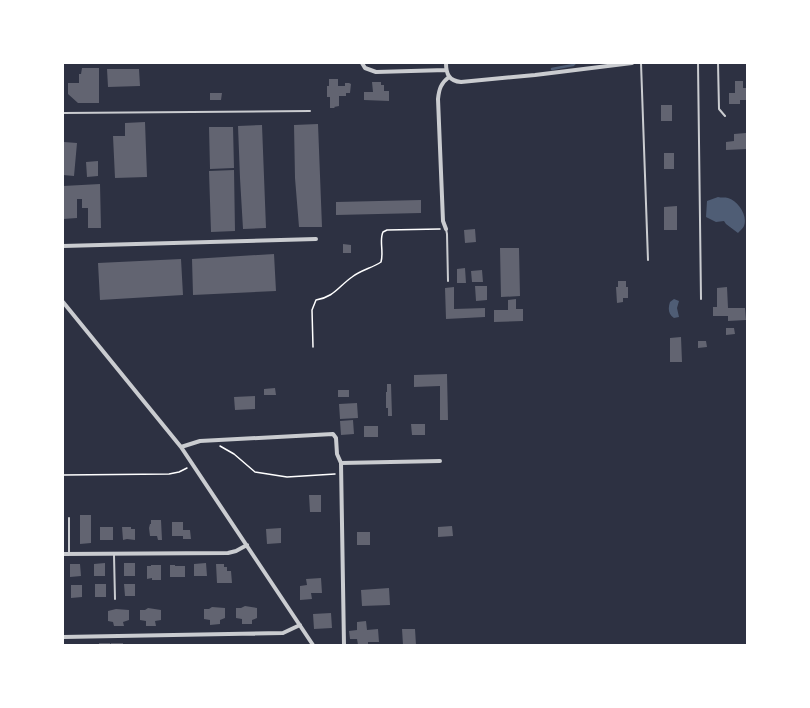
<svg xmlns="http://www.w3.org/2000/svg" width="810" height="708" viewBox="0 0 810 708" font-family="Montserrat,sans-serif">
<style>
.water{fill:#4f5d75}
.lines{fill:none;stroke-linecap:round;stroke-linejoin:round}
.stream{stroke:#4f5d75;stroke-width:2.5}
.building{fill:#626471}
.path{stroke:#fff;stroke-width:1.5}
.service{stroke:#caccd0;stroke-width:2}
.minor{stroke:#caccd0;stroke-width:4}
</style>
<rect width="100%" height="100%" fill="#2d3142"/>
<path class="water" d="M718,197C721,198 725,197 728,198C738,201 748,215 744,226C743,228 740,231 738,233L726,224L724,221L716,222L706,217L707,201Z
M674,299L679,301L677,308L679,317L674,318C668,314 668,308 670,302Z"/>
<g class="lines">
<path class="stream" d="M552,69L573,65L575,63"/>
</g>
<path class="building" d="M82,68H99V103H78L68,94V83H79V74H81Z
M107,69H139L140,86L108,87Z
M329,79H338V86H345V83H349L351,84L350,93H346V96H339V106L334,107L335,108H330V97H327V86H329Z
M735,81H743V88H746V100H740V104H729V93H735Z
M372,82H381V85H384V91H389V101L364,100V92H373Z
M210,93H222L221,100H210Z
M661,105H672V121H661Z
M145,122L147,177L115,178L113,136H125V123Z
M318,124L322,227H299L295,178L294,125Z
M262,125L266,228L243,229L240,178L238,126Z
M209,127H233L234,168L210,169Z
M746,133L747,149L726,150V142L734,141V134Z
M64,142L77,143L74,176L63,175Z
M664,153H674V169H664Z
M98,161V176L87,177L86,162Z
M234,170L235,231L211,232L209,171Z
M100,184L101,228H88V208H82V199H77V218L63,219V186Z
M421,200V213L336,215V202Z
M677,206V230H664V207Z
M475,229L476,242L465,243L464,230Z
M343,244L351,245V253H343Z
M500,248H519L520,296L501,297Z
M274,254L276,291L193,295L192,259Z
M181,259L183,295L100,300L98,263Z
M465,268L466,283H457V269Z
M482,270L483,282H472L471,271Z
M618,281H626V287H628V298H623V302L617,303L616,287H618Z
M475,286H487V300L476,301Z
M454,287V309L485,308V317L446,319L445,288Z
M727,287L728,308H745L746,320L728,321V316H713V307H717V288Z
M516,299V309H523V321L494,322V310H508V300Z
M726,328H734L735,334L726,335Z
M681,337L682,362H670V338Z
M698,341H706L707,347L698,348Z
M447,374L448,420H440V386L414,387V375Z
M387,384H391L392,416H388V408H386V392H387Z
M275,388L276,395H264V389Z
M338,390H349V397H338Z
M255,396V409L235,410L234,397Z
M357,403L358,418L340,419L339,404Z
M353,420L354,434L341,435L340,421Z
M411,424H425V435H412Z
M364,426H378V437H364Z
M309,495H321V512H310Z
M80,515H91V543L80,544Z
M151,520H161L162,540H158L157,536H150L149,528L150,524H151Z
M172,522H183V530H190L191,539H183V536H172Z
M452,526L453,536L438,537V527Z
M100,527H113V540H100Z
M122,527H131V529H135V540L127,539L123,540Z
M281,528V543L267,544L266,529Z
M357,532H370V545H357Z
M105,563V576H94V564Z
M124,563H135V576H124Z
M206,563L207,576H194V564Z
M70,564H80L81,576L70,577Z
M216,564H224V567H227V571H231L232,583H217Z
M151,565H161V580H152V578L147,579V566H151Z
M170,565H175V566H185V577H170Z
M321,578L322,593H311L312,599L300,600V586L307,585L306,579Z
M95,584H106V597H95Z
M124,584H135V596H125Z
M71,585H82V597L71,598Z
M389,588L390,605L362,606L361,590Z
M245,606L257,608V618L252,620V624H242V619L236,618V608H241Z
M212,607L225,608V618L220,620V624L210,625V620L204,619V609H209Z
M148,608L161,610V620L155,621L156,626H146V621L140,620V610H145Z
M116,609L129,610V620L123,622L124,626H114L113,622L108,621V611Z
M331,613L332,628L314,629L313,614Z
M366,621L367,630L378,629L379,642H368V645H358L357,639H350L349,631L357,630V622Z
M402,629H415L416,645H403Z
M99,643H110L111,645H99Z
M111,643H123V645H111Z"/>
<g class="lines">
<path class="path" d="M313,347L312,310L316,300C334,297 338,287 352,277C361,270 372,268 381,262C384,252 379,240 383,232L387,230L440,229
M220,446L234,454L255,472L287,477L335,474
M63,475L169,474L179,472L187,468"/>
<path class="service" d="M641,63L648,260
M698,63L701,299
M718,63L719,109L725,116
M63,113L310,111
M446,229L447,234L448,281
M69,518V554
M114,555L115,599"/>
<path class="minor" d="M362,63L365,68L376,72L446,70
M446,63C446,74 449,81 461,82L535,75L632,63
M446,229L443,221L438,99C439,89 441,83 449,77
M63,246L316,239
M63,302L181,447L313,645
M181,447L200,441L333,434L336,438L337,454L341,463
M63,554L228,553L236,551L247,545
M63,637L283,633L300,625
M344,645L341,463L440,461"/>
</g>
<rect width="810" height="708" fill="none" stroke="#ffffff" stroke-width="128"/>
</svg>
